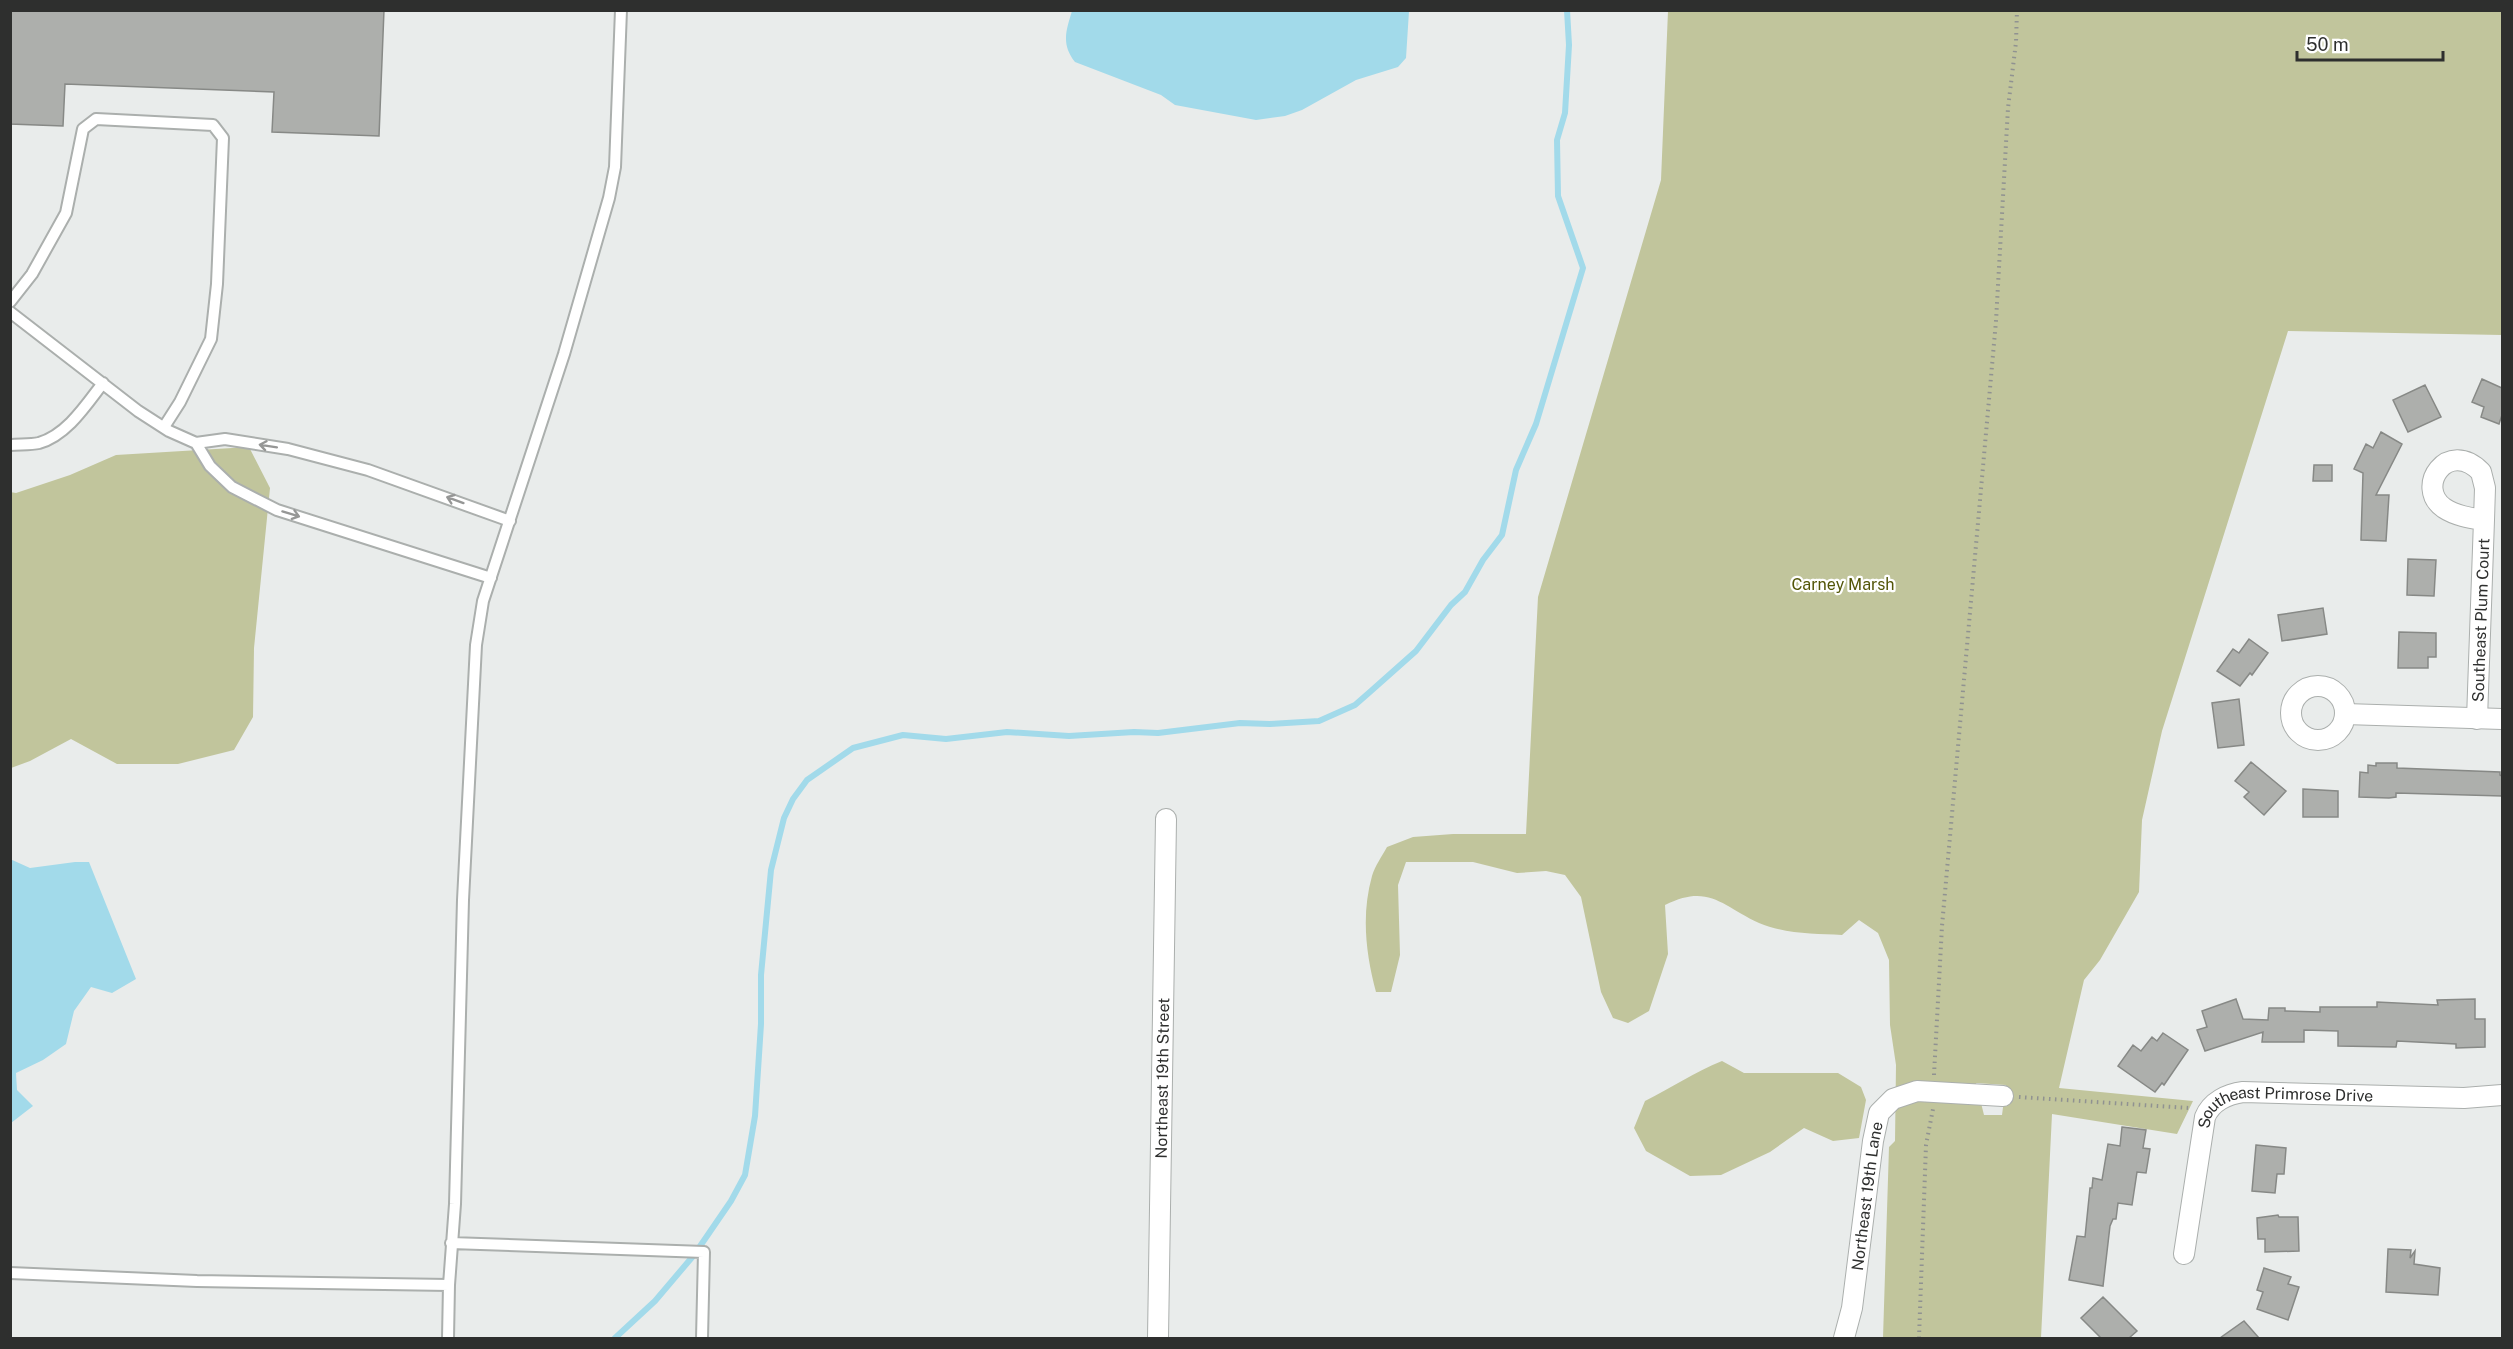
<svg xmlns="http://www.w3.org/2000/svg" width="2513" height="1349" viewBox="0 0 2513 1349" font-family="'Public Sans',sans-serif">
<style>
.green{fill:#c1c59c;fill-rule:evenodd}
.water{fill:#a2daea}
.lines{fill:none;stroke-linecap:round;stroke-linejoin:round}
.stream{stroke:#a2daea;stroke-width:6}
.building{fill:#adafac;stroke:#878986;stroke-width:1.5}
.lane-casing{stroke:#abafad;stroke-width:14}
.street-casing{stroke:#abafad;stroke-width:22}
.path{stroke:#909291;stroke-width:4;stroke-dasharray:1.5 4.5;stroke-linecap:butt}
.lane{stroke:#fff;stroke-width:10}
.street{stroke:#fff;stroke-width:20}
.oneway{stroke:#969796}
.labels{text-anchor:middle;stroke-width:4.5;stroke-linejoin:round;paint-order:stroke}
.park-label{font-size:16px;fill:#525507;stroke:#fff}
.street-label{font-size:16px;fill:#2e2f2e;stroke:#fff}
</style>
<rect width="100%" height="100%" fill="#e9eceb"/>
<path class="green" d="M1668,11H2502V335L2288,331L2162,731L2142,820L2139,892L2100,960L2084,980L2059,1088L2193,1101L2177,1134L2052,1114L2041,1338H1883L1889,1147L1895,1141L1896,1065L1890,1025L1889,960L1878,933L1859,920L1842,935C1815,934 1785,934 1759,923C1722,906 1709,883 1665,905L1668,954L1649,1011L1628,1023L1613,1018L1601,992L1581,897L1565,875L1546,871L1517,873L1473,862H1406L1398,885L1400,955L1391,992H1376C1366,955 1361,915 1372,876C1375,866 1382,856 1387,847L1413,837L1453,834H1526L1538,597L1661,180ZM1976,1083L2006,1085L2002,1115H1984Z
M249,447L270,488L254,648L253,717L234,750L178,764H117L71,739L30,761L11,768L10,492L16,493L70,475L116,455Z
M1722,1061L1744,1073H1838L1861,1087L1866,1100L1859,1138L1833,1141L1804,1128L1770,1152L1721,1175L1690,1176L1646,1151L1634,1128L1645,1101C1671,1088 1695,1072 1722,1061Z"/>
<path class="water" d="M1409,11L1406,58L1398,67L1356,80L1302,110L1285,116L1256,120L1175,105L1161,95L1075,62C1061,44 1066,31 1072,11Z
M10,859L30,868L75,862H89L136,979L112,993L91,987L74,1011L66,1044L43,1060L16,1073L17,1090L33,1106L11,1123Z"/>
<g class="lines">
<path class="stream" d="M615,1338L655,1301L694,1255L731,1201L745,1175L755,1116L761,1024V975L771,870L784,818L793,799L807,780L853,748L903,735L946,739L1007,732L1069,736L1134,732L1158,733L1240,723L1270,724L1319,721L1355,705L1371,691L1416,651L1451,605L1465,592L1483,560L1502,535L1516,470L1536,424L1583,268L1558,196L1557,140L1565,113L1569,45L1567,10"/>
</g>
<path class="building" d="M10,10H384L379,136L272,132L274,92L65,84L63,126L10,124Z
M2482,379L2502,388V415L2499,424L2481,417L2484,407L2472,402Z
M2425,385L2441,417L2408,432L2393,400Z
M2381,432L2402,444L2376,495H2389L2386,541L2361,540L2363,473L2354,469L2366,444L2373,448Z
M2314,465H2332V481H2313Z
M2408,559L2436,560L2434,596L2407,595Z
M2323,608L2327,634L2282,641L2278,615Z
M2399,632L2436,633V657H2428V668H2398Z
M2249,639L2268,653L2252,675L2250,673L2240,686L2217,671L2233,649L2239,653Z
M2239,699L2244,745L2218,748L2212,703Z
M2251,762L2286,791L2264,815L2244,797L2249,792L2235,781Z
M2376,763H2397V768L2500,772V775L2502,776V796L2396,793V797L2389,798L2359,797L2360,772L2368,773V765L2376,766Z
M2303,789L2338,791V817H2303Z
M2236,999L2243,1019L2268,1020L2269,1008H2285V1011L2320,1012V1007H2377V1002L2438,1005L2437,1000L2475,999V1019H2485V1047L2456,1048V1044L2397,1041L2396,1047L2338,1046V1031L2304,1030V1042H2262L2263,1032L2205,1051L2197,1030L2207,1027L2202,1011Z
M2163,1033L2188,1050L2164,1085L2162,1083L2155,1092L2118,1066L2133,1045L2141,1051L2152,1037L2157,1041Z
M2122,1127L2146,1130L2143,1148L2150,1149L2146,1173L2137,1172L2132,1205L2118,1203L2116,1219H2113L2110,1226L2103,1286L2069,1280L2077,1236L2085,1237L2090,1188H2092L2093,1178L2102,1180L2108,1144L2120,1146Z
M2256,1145L2286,1148L2284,1174H2277L2275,1193L2252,1191Z
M2278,1215L2279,1217H2298L2299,1251L2265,1252V1239H2258L2257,1218Z
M2388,1249L2411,1250L2410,1258L2415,1251L2414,1264L2440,1268L2438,1295L2386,1292Z
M2264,1268L2291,1277L2288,1284L2299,1287L2288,1320L2257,1309L2263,1292L2257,1290Z
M2103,1297L2137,1331L2129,1338H2101L2081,1318Z
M2244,1321L2259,1338H2220Z"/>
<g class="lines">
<g class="lane-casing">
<path id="lane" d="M10,302L32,274L66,213L83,129L96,119L213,125L223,138L217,284L211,339L180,402L164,427
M10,312L138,411L169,431L196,443
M10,445C19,444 30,445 39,443C67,435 86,405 103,383
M491,578L277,510L232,487L210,466L196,443L225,439L288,449L368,470L510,521
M451,1243L704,1252L702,1338
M10,1273L197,1281L449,1285L455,1204L463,900L476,645L483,601L564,354L609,198L615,167L621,10
M448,1338L449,1285"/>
</g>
<g class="street-casing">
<g id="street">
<circle cx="2318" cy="713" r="27"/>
<path d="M2345,714L2502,719"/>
<path id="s1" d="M2477,719L2484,520L2485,488L2481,472C2448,438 2414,487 2444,508C2456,516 2471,518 2484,520"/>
<path id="s2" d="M2184,1254L2205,1117C2211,1102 2227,1094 2243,1092L2464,1098L2502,1095"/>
<path id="s3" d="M1158,1338L1166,819"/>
<path id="s4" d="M1844,1338L1852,1308L1873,1141L1879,1113L1893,1099L1917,1091L2003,1096"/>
</g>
</g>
<path class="path" d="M1934,1075L1942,926L1996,321L2008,108L2016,42L2017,10
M2019,1097L2189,1108
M1919,1338L1926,1145L1933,1109"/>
<use href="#lane" class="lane"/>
<use href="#street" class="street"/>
</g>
<defs><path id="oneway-shaft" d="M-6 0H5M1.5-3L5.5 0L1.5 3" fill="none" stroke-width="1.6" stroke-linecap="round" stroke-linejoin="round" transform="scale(1.5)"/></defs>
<g class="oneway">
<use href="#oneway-shaft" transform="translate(268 446) rotate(-171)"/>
<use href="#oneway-shaft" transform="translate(455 500) rotate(-160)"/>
<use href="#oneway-shaft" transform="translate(291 514) rotate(17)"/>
</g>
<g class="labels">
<g class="park-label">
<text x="1843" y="590">Carney Marsh</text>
</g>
<g class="street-label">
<text dy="6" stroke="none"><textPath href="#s1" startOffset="99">Southeast Plum Court</textPath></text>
<text dy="6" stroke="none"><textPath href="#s3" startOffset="260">Northeast 19th Street</textPath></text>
<text dy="6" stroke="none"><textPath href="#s2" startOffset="222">Southeast Primrose Drive</textPath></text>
<text dy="6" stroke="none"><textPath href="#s4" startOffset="144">Northeast 19th Lane</textPath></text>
</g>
</g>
<rect width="2513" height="1349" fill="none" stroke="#2e2f2e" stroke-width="24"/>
<path d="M2297 51v9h146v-9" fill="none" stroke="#2e2f2e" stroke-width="3"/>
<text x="2306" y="51" font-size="18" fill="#2e2f2e" stroke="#ffffff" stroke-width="4.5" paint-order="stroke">50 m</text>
</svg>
